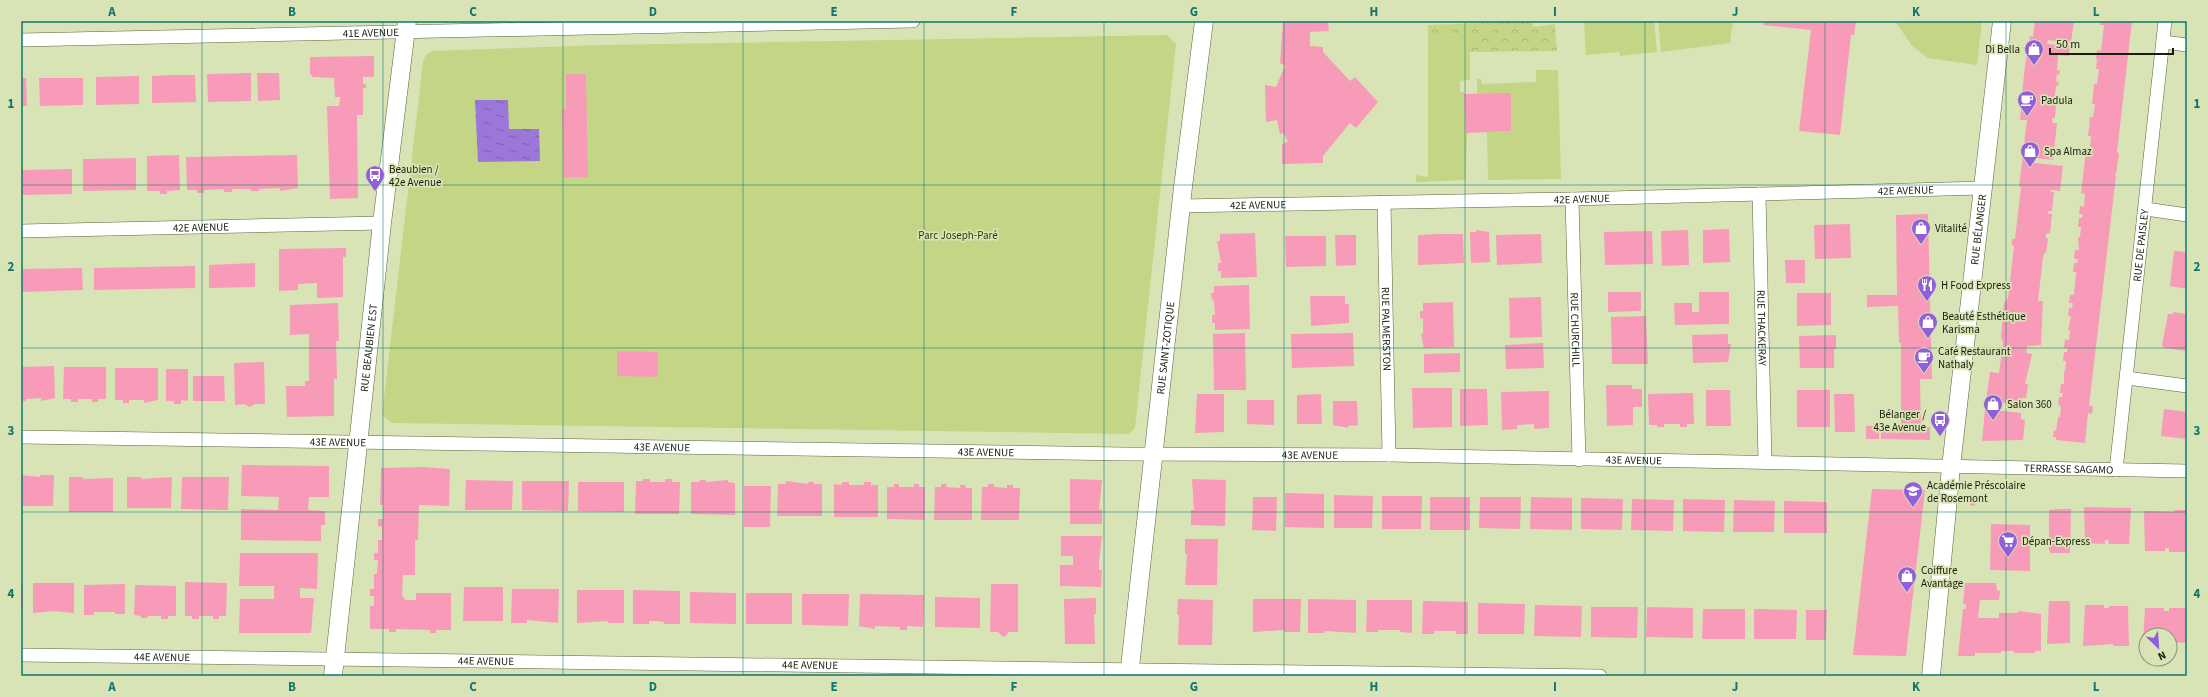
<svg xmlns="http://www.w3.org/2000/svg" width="2208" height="697" viewBox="0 0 2208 697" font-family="'Source Sans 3',sans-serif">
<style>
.green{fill:#c4d685}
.forest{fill:url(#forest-crowns)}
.water{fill:url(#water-ripples)}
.building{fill:#f79bb9}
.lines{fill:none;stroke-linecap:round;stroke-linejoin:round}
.street-casing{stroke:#5a633a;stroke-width:14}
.secondary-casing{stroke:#5a633a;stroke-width:19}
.street{stroke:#fff;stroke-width:13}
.secondary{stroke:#fff;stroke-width:18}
.grid{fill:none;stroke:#0f766e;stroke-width:1;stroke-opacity:0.55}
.labels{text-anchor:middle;stroke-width:3.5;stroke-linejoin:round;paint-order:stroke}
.street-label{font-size:11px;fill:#191d0c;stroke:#d9e4b6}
.poi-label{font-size:11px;fill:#191d0c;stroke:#d9e4b6;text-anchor:start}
.park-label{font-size:11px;fill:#323a09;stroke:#d9e4b6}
.neatline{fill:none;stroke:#0f766e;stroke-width:1.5}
.grid-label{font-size:13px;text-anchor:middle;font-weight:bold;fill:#0f766e}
</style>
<defs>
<pattern id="forest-crowns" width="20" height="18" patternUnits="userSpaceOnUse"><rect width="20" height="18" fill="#c4d685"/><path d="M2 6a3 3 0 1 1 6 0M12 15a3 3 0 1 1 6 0" fill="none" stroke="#a8b772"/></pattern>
<pattern id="water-ripples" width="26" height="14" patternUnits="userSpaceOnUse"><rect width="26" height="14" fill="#9a77d9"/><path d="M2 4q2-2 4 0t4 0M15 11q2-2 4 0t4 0" fill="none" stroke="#7d61ae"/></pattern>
</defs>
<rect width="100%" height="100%" fill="#d9e4b6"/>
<path class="green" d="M1584,21H1654L1657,52L1620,56L1619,52L1586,55Z
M1658,21H1733L1730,43L1661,52Z
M1895,21H1982L1977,65L1928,58L1912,46Z
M1470,33V80L1460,81V92H1464L1467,133L1466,180L1416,182V175L1428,177V37Z
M1167,35L1176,44L1135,428L1129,434L392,423L382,415L423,62L426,55L432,51L602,45Z
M1536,70H1558L1561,179L1488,180L1487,132L1511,131V94H1477V79H1481L1482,84L1536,82Z"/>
<path class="forest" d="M1533,21V27L1555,24L1557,51L1470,52V33L1428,37V25Z"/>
<path class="water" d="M475,100H508L509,129H539L540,161L478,162Z"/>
<path class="building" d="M1283,21H1328L1329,31L1310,32V46L1323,47V52L1350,81L1355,77L1378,102L1356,128L1350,123L1323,156V163L1282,164V145L1288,141L1283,133L1280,134L1277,120L1266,122L1265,85L1276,87L1285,66L1280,63Z
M1764,21H1856L1854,35H1851L1840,135L1799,131L1811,30L1763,25Z
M2035,21H2074L2071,43L2048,40L2047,44L2070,46L2069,56L2058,55L2057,70L2060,71L2059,75L2057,74L2056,81L2059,82L2058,86H2056L2054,105H2056L2055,118H2052L2053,123H2057L2053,160L2035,158V163L2063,166L2060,191L2051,190V192H2054L2052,211H2048V214H2052L2050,233L2046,234V238L2048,239L2046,253H2044L2043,258L2038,301H2043L2041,345L2027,346L2026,353L2032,354L2025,384H2028L2026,398H2022L2021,405L1986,401L1990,372L1999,373L2003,343L2001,337L2004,303L2008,298L2014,246L2012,245V239H2015L2021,187H2019L2027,120H2020L2024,74L2027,53H2028L2030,36L2033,37Z
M2101,21H2132L2117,152L2119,154L2116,174H2114L2116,176L2089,406H2093L2092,414L2088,413L2085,443L2056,440V437H2053L2054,430L2056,431L2058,417H2060L2061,406L2058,405L2059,397H2062L2063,393H2060L2061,384H2064V371H2065L2066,361H2063L2064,352H2067L2068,348H2064L2065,339L2069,340L2070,330H2068L2071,316H2068L2069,308H2072L2073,303H2069L2070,295H2074L2076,272H2073L2074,263H2077V261L2078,259H2074L2075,250H2079L2078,237H2080L2081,227H2078L2079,218H2082V216L2083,214H2079L2080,206L2084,207L2085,194L2081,193L2086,150L2090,149L2091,136H2088L2089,127L2093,126H2089L2090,117H2093L2095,104H2092L2094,84H2097L2099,69H2096L2097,60H2100L2096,59L2097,50L2101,51L2104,25H2100Z
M374,56V77H363V84H366V88H363V115H357L358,198L330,199L327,106H339L340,97H335L334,78L312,77V75H310V57Z
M251,73V101L208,102L207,74Z
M257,73H279L280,100L258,101Z
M566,74H586L588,177H564L562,109H566Z
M173,75H195L196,102L152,103V76Z
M139,76V104L96,105V77Z
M21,78H26L27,106H21Z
M39,78H83V105L40,106Z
M1511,93V131L1466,133L1464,94Z
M179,155L180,190L167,191V194H160V191H147V156Z
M297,155L298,188L280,191V188L259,189V191H251V189H232V192H224V189L204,190V193H197V190H187L186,157Z
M136,158V190L83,191V159Z
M72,169V194L21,195V170Z
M1928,214L1932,379H1920L1921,427H1930V440L1881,439V427H1901V343H1899L1898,306L1867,307V295H1897L1896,215Z
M1850,224L1851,258L1815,259L1814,225Z
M1729,229L1730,262L1703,263V230Z
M1476,230L1489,232L1490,262L1471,263L1470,232H1476Z
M1688,230L1689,265L1662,266L1661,231Z
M1652,231L1653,264L1605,265L1604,232Z
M1255,233L1257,277L1221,278V271H1218V263H1221L1217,241H1220V234Z
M1440,234H1463L1464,263L1418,265V235Z
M1541,234L1542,263L1497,265L1496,235Z
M1335,235H1356V265L1336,266Z
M1285,236H1326V266L1286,267Z
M346,248V257H343V297L317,298V283L298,284V290L279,291V249Z
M2174,251L2187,252V289L2170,286Z
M1785,260H1805V283H1786Z
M255,263V287L209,288V265Z
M195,266V288L94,290V268Z
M82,268L83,290L21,292V269Z
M1249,285L1250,329L1215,330V323H1212V315H1215L1214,300L1212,301L1211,293H1214V286Z
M1608,292H1641V311L1608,312Z
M1699,292H1729V324L1675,325L1674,303H1692V312H1699Z
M1797,293H1831V325L1797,326Z
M1310,296H1345V304H1349V323L1311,326Z
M1541,297L1542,337L1510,338L1509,298Z
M1453,302L1454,347L1424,348L1421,334H1423V318L1420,319V311H1423V303Z
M338,303L339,341H336L337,379H334V416L287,417L286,386H305V381H309V334L290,335V305Z
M2173,312L2187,314V351L2164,348L2162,345L2168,314H2173Z
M1646,316L1648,364H1612L1611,317Z
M1245,333L1246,390H1214L1213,334Z
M1353,333L1354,366L1292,368L1291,334Z
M1728,334V344H1731L1728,362L1693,363L1692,335Z
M1836,335V349H1834V368H1800L1799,336Z
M1543,343L1544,368L1506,369L1505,345Z
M617,351L658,352V377L617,376Z
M1460,353V372L1424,373V354Z
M264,362L265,404H255L250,407L244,404L235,405L234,363Z
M54,366L55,398L41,401V398L26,399V401H21V367Z
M64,367H106V399H98V402H92V399H78V402H71V399H63Z
M115,368H158V400L144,403V400H129V403H123V400H115Z
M166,369H188V401L181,400V404H174V401H166Z
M193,376H224L225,401H193Z
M1606,385H1632V389H1642V407H1633V425L1607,426Z
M1412,388H1452V427L1413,428Z
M1460,389H1487L1488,425L1460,426Z
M1706,390H1730L1731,426H1706Z
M1797,390H1830V427H1797Z
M1549,391V428L1534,429V424L1517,425V429L1502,430L1501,392Z
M1693,393L1694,424H1687V427H1680V424H1664V427H1657V425H1649L1648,394Z
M1197,394H1224V432L1195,433Z
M1321,394L1322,424H1297V395Z
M1834,394H1854L1855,432H1835Z
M1247,400H1274V425L1247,424Z
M1333,401H1357L1358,425L1348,426V428L1333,425Z
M1985,409L2021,413V419L2025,420L2023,440L1982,441Z
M2164,409L2187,412V439L2161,436Z
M1866,426H1879V439H1866Z
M242,465L329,466V497H309L308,510L325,511V525H321V541L241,540V509L278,510L279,497L241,496Z
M424,467L450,469L449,506L419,505L418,540H415V575H403L402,596L406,600H416V593H451V630H436V633H430V630L396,629V632H389V629H370V606H374V596H370V589H374V574H377L378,560H374V553H378V540H382V527L378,526V519H383V505H380L381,468Z
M21,475L40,477V475H54L53,506H21Z
M69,477H83V479L113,478V512H69Z
M127,477H141V479L172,477L171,508H127Z
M182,477H229L228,510L181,509Z
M643,479H650V482H665V479H672V482H680L679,514H635L636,481H643Z
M1070,479L1102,480L1099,510L1102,509V524H1070Z
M1192,479L1226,480L1225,526L1191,525V510H1194Z
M466,480L513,481L512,510H465Z
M700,480H706V482L728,480V482L735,483V515L691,514V482H699Z
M522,481H569L568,511L522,510Z
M786,481L808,484V482H814V484H822V516H777L778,484H786Z
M578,482H624V512L578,511Z
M842,482H849V485H864V482H871V485H878V517H834V484L842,485Z
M894,484H899V487H914V484H919V487H925V520L887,519V487H894Z
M941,484H947L946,487L960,488V485H965L966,488H972V520H934L935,487H941Z
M988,484H994V487L1007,488V485H1013V488H1020L1019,520H981L982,487H988Z
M744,486H771L770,527H744Z
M1872,489L1925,490L1906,656L1853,655Z
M1285,493L1324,494V528L1285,527Z
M1334,495L1373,496L1372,528H1334Z
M1382,496H1422L1421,529H1382Z
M1971,496L1976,497L1975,506L1970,505Z
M1253,497H1277L1276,531L1252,530Z
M1430,497H1470V530H1430Z
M1480,497H1521L1520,529L1479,528Z
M1531,497L1572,498V530L1530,529Z
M1581,498L1623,499L1622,530L1581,529Z
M1632,499L1674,500L1673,531L1631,530Z
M1683,499L1725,500L1724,532L1683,531Z
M1734,500L1775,501L1774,532H1733Z
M1784,501L1827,502V533H1784Z
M2084,507L2131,508L2129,544H2109L2108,540H2105V544L2085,543Z
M2058,509H2071L2070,553H2051L2049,550V510Z
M2174,510H2187V552H2169V548H2165V551H2145L2144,511L2175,512Z
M1991,524L2030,525V571L1990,570Z
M1061,536H1102L1099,562V570H1102L1101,587L1060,586V565H1073V556H1061Z
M1185,539H1218L1217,585H1185L1187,554H1185Z
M240,553H318L317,589L300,588V598H314L311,633H239L240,599H274V586H239Z
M185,582L227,583L226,616H219V619H213V616H199V619H192V616H185Z
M21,583H23V613H21Z
M33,583H74V613L53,611L33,613Z
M1965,583H1996L1997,590L2000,591L1999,600H1980L1978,618H1999V613H2018V611L2041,614V651H2035V653H2014V651H2001V653H1975V656H1958L1963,609H1966V604H1963Z
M125,584V614H115V612H94V615H84V585Z
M991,584H1018V632H1008L1007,635L1003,637L998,632H990Z
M135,585L176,586V616H168V619H161V616H148L147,618H141V616L134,615Z
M464,587H503V621H463Z
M512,589H559L558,623L527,620V623H511Z
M577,590H624V623H608V621L577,623Z
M633,590L680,591V624H664V622L657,621H649V624H633Z
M690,592L736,593V624L690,623Z
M746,593H792V624H746Z
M802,594H849L848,626L802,625Z
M860,594L924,595L923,627L907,626V630H900V627L875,626V629L859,626Z
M935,597L980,598V628L935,627Z
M1096,598V614H1094L1095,644H1065L1064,599Z
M1178,599L1213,600L1212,645H1178L1179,615H1177Z
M1253,599H1301L1300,632H1284V630L1253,632Z
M1308,599L1356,600V633L1325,631L1324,633H1308Z
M1367,600H1412V633L1400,632V630H1378V632H1366Z
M1423,601L1468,602V634H1456V631H1434V634H1422Z
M2049,601H2069L2070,604V643L2047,644Z
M1478,603L1525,604L1524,634H1478Z
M1535,605L1582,606L1581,637L1534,636Z
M2085,605H2104V608H2109V606H2128L2129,646H2113V644L2083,646Z
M1591,607H1638L1637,638L1591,637Z
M1647,607L1693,608V638L1646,637Z
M2145,608H2164V611H2169V608H2187V643L2170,642V635H2146V643H2143Z
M1703,609H1745V639H1702Z
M1754,609L1797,610L1796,639H1754Z
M1806,610H1827L1826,640H1806Z"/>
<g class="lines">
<g class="street-casing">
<g id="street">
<path id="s1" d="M21,40L913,21"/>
<path d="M2163,42L2187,45"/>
<path id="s2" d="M1759,194L1765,462"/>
<path id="s3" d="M1572,199L1579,460"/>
<path id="s4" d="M1384,202L1389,455"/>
<path id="s5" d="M1181,206L1572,199L1983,188"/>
<path d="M2146,209L2187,215"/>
<path id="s6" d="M21,231L382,223"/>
<path d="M2127,378L2187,386"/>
<path id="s7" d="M21,437L1124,454L1389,455L2187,471"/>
<path id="s8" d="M2116,470L2165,21"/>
<path id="s9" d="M21,655C547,662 1073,667 1600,676"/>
</g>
</g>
<g class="secondary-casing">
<g id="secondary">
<path id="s10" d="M333,676L382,223L407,21"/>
<path id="s11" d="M1129,676L1183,187L1204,21"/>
<path id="s12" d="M1931,676L1951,467L2002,21"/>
</g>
</g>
<use href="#street" class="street"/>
<use href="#secondary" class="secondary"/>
</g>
<path class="grid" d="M202,21V676M383,21V676M563,21V676M743,21V676M924,21V676M1104,21V676M1284,21V676M1465,21V676M1645,21V676M1825,21V676M2006,21V676M21,185H2187M21,348H2187M21,512H2187"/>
<defs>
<g id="shop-pin" transform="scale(1)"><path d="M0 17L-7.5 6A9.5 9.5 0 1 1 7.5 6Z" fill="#8f60da" stroke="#d9e4b6"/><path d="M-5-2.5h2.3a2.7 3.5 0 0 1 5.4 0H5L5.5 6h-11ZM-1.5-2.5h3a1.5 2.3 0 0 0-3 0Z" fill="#fff"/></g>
<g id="cafe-pin" transform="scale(1)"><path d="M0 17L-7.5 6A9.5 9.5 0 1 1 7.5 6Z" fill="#8f60da" stroke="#d9e4b6"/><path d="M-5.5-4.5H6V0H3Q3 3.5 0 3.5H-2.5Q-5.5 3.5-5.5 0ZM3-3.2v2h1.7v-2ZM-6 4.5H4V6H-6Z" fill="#fff"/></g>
<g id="bus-pin" transform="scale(1)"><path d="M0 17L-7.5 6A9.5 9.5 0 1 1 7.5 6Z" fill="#8f60da" stroke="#d9e4b6"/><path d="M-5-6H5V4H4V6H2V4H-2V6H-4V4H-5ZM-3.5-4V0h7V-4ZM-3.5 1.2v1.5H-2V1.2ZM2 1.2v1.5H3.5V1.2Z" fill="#fff"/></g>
<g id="restaurant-pin" transform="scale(1)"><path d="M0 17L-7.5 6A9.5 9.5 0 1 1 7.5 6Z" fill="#8f60da" stroke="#d9e4b6"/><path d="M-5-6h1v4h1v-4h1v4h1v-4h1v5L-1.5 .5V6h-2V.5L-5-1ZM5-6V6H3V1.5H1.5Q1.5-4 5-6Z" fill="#fff"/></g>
<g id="school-pin" transform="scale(1)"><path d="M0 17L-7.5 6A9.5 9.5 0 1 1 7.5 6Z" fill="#8f60da" stroke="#d9e4b6"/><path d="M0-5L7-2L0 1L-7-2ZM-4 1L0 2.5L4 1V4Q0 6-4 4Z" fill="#fff"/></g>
<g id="supermarket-pin" transform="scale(1)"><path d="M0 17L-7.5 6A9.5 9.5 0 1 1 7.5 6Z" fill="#8f60da" stroke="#d9e4b6"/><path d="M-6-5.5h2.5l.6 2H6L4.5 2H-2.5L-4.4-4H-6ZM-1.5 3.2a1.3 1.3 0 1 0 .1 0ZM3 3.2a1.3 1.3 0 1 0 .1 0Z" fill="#fff"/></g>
</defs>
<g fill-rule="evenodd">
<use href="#shop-pin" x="2034" y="49"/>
<use href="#cafe-pin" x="2027" y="100"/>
<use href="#shop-pin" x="2030" y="151"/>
<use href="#bus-pin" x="375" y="175"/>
<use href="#shop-pin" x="1921" y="228"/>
<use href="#restaurant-pin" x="1927" y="285"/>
<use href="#shop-pin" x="1928" y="322"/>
<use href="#cafe-pin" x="1924" y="357"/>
<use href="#shop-pin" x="1993" y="404"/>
<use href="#bus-pin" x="1940" y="420"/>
<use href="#school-pin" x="1913" y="491"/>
<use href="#supermarket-pin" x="2008" y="541"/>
<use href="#shop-pin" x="1907" y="576"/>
</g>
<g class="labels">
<g class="street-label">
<text dy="4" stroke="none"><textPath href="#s1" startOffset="350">41E AVENUE</textPath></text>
<text dy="4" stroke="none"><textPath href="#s5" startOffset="725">42E AVENUE</textPath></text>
<text dy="4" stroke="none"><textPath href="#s5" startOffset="401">42E AVENUE</textPath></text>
<text dy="4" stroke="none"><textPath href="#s5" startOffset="77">42E AVENUE</textPath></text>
<text dy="4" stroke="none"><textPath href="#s6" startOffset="180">42E AVENUE</textPath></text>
<text dy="4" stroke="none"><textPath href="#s12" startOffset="449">RUE BÉLANGER</textPath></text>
<text dy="4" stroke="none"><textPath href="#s8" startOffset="226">RUE DE PAISLEY</textPath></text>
<text dy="4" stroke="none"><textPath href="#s2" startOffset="134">RUE THACKERAY</textPath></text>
<text dy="4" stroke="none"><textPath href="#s4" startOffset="127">RUE PALMERSTON</textPath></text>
<text dy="4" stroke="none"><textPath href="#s3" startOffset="131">RUE CHURCHILL</textPath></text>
<text dy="4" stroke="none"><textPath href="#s10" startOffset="330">RUE BEAUBIEN EST</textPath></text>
<text dy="4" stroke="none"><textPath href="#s11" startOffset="330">RUE SAINT-ZOTIQUE</textPath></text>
<text dy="4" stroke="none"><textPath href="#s7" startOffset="317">43E AVENUE</textPath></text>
<text dy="4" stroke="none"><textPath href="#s7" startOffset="641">43E AVENUE</textPath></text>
<text dy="4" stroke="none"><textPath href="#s7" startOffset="965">43E AVENUE</textPath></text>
<text dy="4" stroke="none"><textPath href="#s7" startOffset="1289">43E AVENUE</textPath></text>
<text dy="4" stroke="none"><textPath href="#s7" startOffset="1613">43E AVENUE</textPath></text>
<text dy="4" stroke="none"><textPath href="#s7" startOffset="2048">TERRASSE SAGAMO</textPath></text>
<text dy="4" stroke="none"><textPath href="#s9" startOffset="141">44E AVENUE</textPath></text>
<text dy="4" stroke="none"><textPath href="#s9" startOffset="465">44E AVENUE</textPath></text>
<text dy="4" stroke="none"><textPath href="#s9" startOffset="789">44E AVENUE</textPath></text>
</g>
<g class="poi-label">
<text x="2020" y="53" text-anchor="end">Di Bella</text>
<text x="2041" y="104">Padula</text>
<text x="2044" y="155">Spa Almaz</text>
<text x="389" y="173">Beaubien /<tspan x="389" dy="13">42e Avenue</tspan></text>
<text x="1935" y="232">Vitalité</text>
<text x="1941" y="289">H Food Express</text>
<text x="1942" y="320">Beauté Esthétique<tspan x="1942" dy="13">Karisma</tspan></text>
<text x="1938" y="355">Café Restaurant<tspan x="1938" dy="13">Nathaly</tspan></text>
<text x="2007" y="408">Salon 360</text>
<text x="1926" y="418" text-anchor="end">Bélanger /<tspan x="1926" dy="13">43e Avenue</tspan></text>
<text x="1927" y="489">Académie Préscolaire<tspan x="1927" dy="13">de Rosemont</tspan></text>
<text x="2022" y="545">Dépan-Express</text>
<text x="1921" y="574">Coiffure<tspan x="1921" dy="13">Avantage</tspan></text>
</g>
<g class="park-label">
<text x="958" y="239">Parc Joseph-Paré</text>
</g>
</g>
<rect width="2208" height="697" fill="none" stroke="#d9e4b6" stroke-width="44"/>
<g transform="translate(2158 647) rotate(155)"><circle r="19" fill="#d9e4b6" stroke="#8c9472"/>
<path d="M0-3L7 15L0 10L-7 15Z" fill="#8f60da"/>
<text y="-6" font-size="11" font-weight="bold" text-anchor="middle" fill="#191d0c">N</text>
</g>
<path d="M2050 48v6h123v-6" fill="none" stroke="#191d0c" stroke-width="2"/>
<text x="2056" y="48" font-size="12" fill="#191d0c" stroke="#d9e4b6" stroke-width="3" paint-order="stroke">50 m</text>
<rect x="22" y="22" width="2164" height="653" class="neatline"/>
<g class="grid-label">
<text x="112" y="16">A</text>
<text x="292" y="16">B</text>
<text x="473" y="16">C</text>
<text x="653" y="16">D</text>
<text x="834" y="16">E</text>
<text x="1014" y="16">F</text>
<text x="1194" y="16">G</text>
<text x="1374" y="16">H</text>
<text x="1555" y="16">I</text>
<text x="1735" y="16">J</text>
<text x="1916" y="16">K</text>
<text x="2096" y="16">L</text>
<text x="11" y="108">1</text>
<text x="2197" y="108">1</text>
<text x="11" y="271">2</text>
<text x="2197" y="271">2</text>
<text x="11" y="435">3</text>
<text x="2197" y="435">3</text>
<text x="11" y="598">4</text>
<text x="2197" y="598">4</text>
<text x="112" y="691">A</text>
<text x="292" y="691">B</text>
<text x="473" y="691">C</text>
<text x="653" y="691">D</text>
<text x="834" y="691">E</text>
<text x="1014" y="691">F</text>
<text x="1194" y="691">G</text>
<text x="1374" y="691">H</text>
<text x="1555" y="691">I</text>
<text x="1735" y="691">J</text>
<text x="1916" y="691">K</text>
<text x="2096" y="691">L</text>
</g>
</svg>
